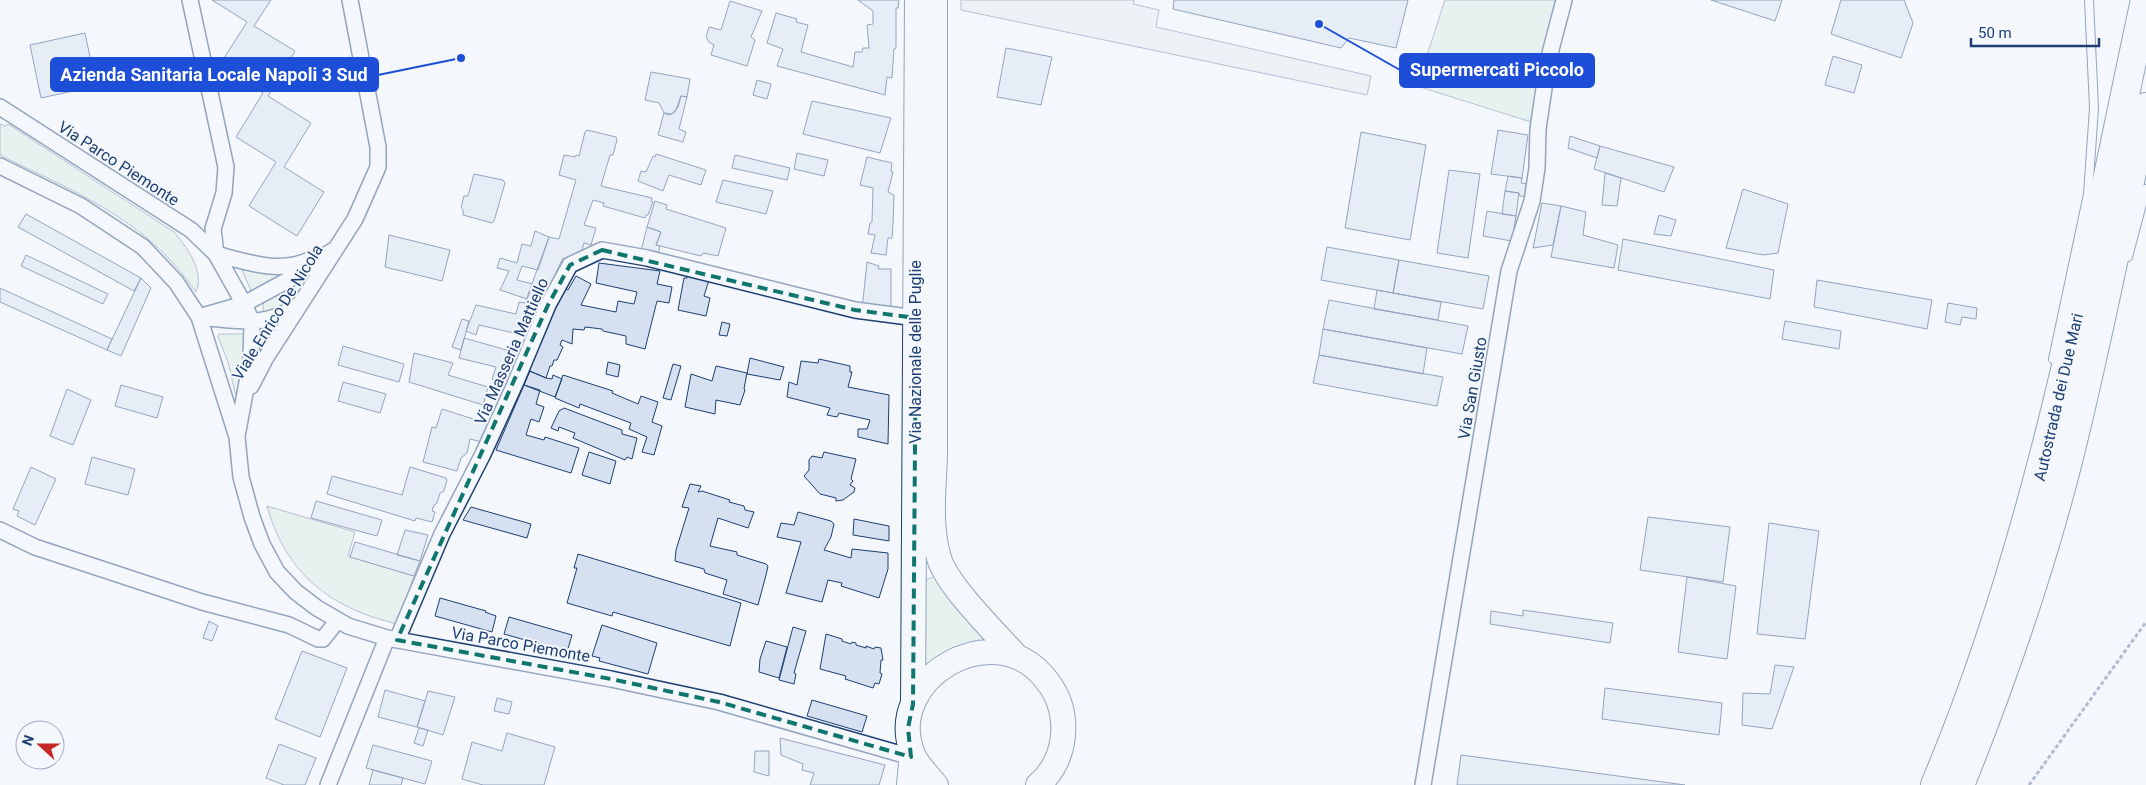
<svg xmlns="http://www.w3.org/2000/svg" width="2146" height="785" viewBox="0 0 2146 785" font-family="Roboto,sans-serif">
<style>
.green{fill:#d7e8df;stroke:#687fa3}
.parking{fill:#e3e8f0;stroke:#687fa3}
.building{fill:#d5e0f0;stroke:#1d3f73}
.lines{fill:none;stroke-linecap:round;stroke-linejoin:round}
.lane-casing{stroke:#1d3f73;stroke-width:10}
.street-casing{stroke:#1d3f73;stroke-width:18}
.primary-casing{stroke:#1d3f73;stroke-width:26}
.highway-casing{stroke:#1d3f73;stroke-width:30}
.path{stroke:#5e769c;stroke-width:3;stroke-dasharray:4 2.5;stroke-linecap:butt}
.lane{stroke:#f4f7fb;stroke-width:8}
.street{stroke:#f4f7fb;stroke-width:15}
.primary{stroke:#f4f7fb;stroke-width:24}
.highway{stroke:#f4f7fb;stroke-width:28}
.marked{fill:none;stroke:#0f766e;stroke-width:4;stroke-dasharray:10 6;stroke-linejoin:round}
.labels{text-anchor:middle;stroke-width:4;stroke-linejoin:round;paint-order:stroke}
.street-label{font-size:16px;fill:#1d3f73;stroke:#f4f7fb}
.leader{fill:none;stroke:#1d4ed8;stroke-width:2}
.callout-dot{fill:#1d4ed8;stroke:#f4f7fb;stroke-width:2}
.callout{fill:#1d4ed8;stroke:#1d4ed8;stroke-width:2}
.callout-label{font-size:18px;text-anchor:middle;font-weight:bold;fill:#fff}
</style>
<rect width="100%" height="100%" fill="#f4f7fb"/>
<path class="green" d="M1445,0H1558L1534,115L1531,122L1417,86Z
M0,124L6,126L8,124L174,232C187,247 205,272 196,292C188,282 181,271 172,262C126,211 60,185 0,155Z
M241,268L290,274L253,295Z
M312,275C301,291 289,309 269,314L263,310V304L270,297Z
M219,334H247L244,362L236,397L228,362L218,337Z
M267,506L355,532L348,556L414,576L397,624C330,608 286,574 267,506Z
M938,575L997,641L921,675L919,583Z"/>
<path class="parking" d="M961,0H1134L1133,4L1159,10L1156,27L1371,76L1367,95L961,10Z"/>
<path class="building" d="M212,0H271L254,26L295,51L268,96L311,123L284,167L324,192L297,236L249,206L276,162L236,137L263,93L219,66L247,22Z
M858,0H899L898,8H896V48L894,49L892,78L887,77L885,95L777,66L783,49L767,43L776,13L797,19L796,22L808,25L801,52L853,67L855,52H862L863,48H869L867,25L873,24V11Z
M1174,0H1408L1396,48L1349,38L1341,48L1173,9Z
M1711,0H1782L1775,21Z
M1841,0H1904L1913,23L1901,58L1831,34Z
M730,1L762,11L751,37L755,40L747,66L711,55L714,45L709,42L706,37L709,27L721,30Z
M85,33L96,86L41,98L30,45Z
M1006,48L1052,57L1041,105L997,97Z
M1833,56L1862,65L1854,93L1825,85Z
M651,72L690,79L687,97L681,96L678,107L672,114L664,113L659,103L645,100Z
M757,80L771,84L767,99L753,95Z
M681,96L687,97L679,129L686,132L683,142L658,135L664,113L669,115L675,112Z
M812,101L891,118L880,153L803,134Z
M587,130L616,137L617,140L613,155H610L601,186L652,198L651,201L653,202L648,215H646L645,218L603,206L604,203L593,200L584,225L596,228L591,245L584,243L580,257L576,261L563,258L538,310L531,337L479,325L476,335L466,331L476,305L516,314L519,302L525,303L549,237L559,239L576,180L559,175L564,155L575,157L576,155L579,156L585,132Z
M1498,130L1528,135L1522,178L1491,174Z
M1361,132L1426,145L1410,240L1345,228Z
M1570,136L1600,146L1597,158L1568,148Z
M1600,146L1674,167L1664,192L1594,169Z
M797,153L828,160L824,176L794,169Z
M656,154L706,170L701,185L669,175L663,191L638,181L641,171L646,172L653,156L655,157Z
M735,155L790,168L787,180L732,168Z
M867,157L892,163L891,171L893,172L888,192L894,195L893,224L892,238H888L886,255L871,253L875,235L868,234L870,223L872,222L873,188L860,185Z
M1449,170L1480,174L1468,258L1437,253Z
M1605,173L1621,178L1617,206L1602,205Z
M474,174L503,180L505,183L494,221L492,223L463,215V210L461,207L464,196H468Z
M1508,176L1522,178L1521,183L1529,184L1528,197L1520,196L1519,193L1505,191Z
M723,180L773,191L766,214L716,202Z
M1743,189L1788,204L1778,253L1763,255L1726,248Z
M1505,191L1519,193L1516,216L1502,214Z
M655,201L667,205L666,209L726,228L718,256L703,253L701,256L656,245L661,232L647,227Z
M1542,203L1561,206L1553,245L1533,248Z
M1561,206L1586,212L1583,235L1618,245L1614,268L1551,257Z
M1487,211L1516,216L1512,241L1483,236Z
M26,214L141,278L134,291L18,227Z
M1659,215L1676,220L1671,236L1654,234Z
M647,227L661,232L656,245L660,246L658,255L641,251Z
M535,231L549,237L538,270L522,266L517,280L533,284L527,299L500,290L509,271L497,268L500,258L517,263L522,244L531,246Z
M389,235L450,250L442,281L385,267Z
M1623,239L1774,270L1770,299L1618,270Z
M1327,247L1399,260L1393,293L1321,280Z
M26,255L108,294L103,304L21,266Z
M1399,260L1489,276L1483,309L1393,293Z
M867,262L879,266L878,269H891V312L862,309Z
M599,263L660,271L657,284L672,287L669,303L657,301L645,349L626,344V336L603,331L602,329L585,327L584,330L573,329L572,344L562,340L560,345L563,347L557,360H554L552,366H550L546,378L527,370L550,314L565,288L568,290L576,276L591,284L581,305L616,312L618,301L634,304L637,292L596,283Z
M687,274L709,280L704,296L710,298L706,316L678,310L684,278H687Z
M141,278L151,288L121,356L107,350Z
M1817,280L1932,300L1927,329L1814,307Z
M0,288L112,339L107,350L0,302Z
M1377,290L1441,302L1438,320L1374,309Z
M1329,300L1468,326L1462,354L1323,329Z
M1948,303L1977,308L1976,319L1962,317L1960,325L1945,322Z
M462,319L469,321L461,350L452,347Z
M1785,321L1841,331L1839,349L1782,339Z
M722,322L730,324L727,336L719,335Z
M1323,329L1427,348L1423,374L1319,355Z
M464,338L521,354L511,385L492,379L496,367L459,358Z
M343,346L404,364L399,382L338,365Z
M414,353L453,363L448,375L488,387L483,405L409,382Z
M1319,355L1443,377L1437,406L1313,383Z
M750,358L784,367L780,380L747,374Z
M819,359L850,366V372H852L848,387L889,395L888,444L858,437V429H867L870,420L839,413L837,417L827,415L830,408L787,397L789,382L797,385L801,361L818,363Z
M608,362L620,365L618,377L606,374Z
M673,364L681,366L671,400L663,398Z
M716,366L747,373L744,389L745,390L740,405L716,400L715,414L685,407L691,374L712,381Z
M530,371L546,378L552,379L553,375L562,379L555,397L524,385Z
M563,375L613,391L612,393L638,404L641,396L658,402L652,422L662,426L654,455L642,452L647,437L629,429L631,423L580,404L579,408L555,398Z
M343,382L386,394L380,413L338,401Z
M121,385L163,397L157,418L115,406Z
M524,385L540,390L536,404L544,407L539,422L531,419L526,435L544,440L545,437L579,448L571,473L496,450Z
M67,389L91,400L73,445L50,436Z
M564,408L622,430V434L637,438L632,459L627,457L625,460L573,438L575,433L559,427L558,431L551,428L559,411Z
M442,409L492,425L486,443L470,439L467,453L461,458L457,471L423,462L432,427L436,428Z
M589,452L616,461L610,484L582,475Z
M824,452L856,459L851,479L853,481L850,485L855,488L854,492L843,500L836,501V498L820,494L804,476L809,470V460L812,456L822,458Z
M92,457L135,469L128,495L85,484Z
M31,467L56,479L35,525L17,516L19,511L13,509Z
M410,467L446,478L447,480L444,491L440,493L437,503L434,505L432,511L435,512L432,522L416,518L415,521L327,494L332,476L402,495Z
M690,484L701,486L698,492L702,491L730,500L729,502L744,506L745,510L754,512L748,528L718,518L710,546L737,552V555L766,564L768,566L766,575L758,605L723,594L727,580L705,573L704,569L675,561L676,550L689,508L682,507Z
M316,501L382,520L377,536L311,518Z
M471,507L531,524L527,538L463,520Z
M798,512L831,521L834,524L831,537L824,550L851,558L852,549L888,553V569L879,598L841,586L842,583L828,580L822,602L786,593L801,542L777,537L781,523L794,525Z
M1648,517L1730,527L1723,582L1640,570Z
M854,519L889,526V541L853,535Z
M1769,523L1819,531L1805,639L1757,634Z
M405,530L428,535L420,561L397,555Z
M355,542L420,561L414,576L350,557Z
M578,554L741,603L730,646L613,612L612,616L567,603L577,568H574Z
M1687,577L1736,586L1727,659L1678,652Z
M440,598L486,611L485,612L496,616L492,632L435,616Z
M1523,610L1613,623L1610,643L1490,624L1491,611L1523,616Z
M509,617L572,635L567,652L504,634Z
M209,621L218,626L212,641L203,638Z
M602,625L657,643L648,674L599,661L600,658L592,656Z
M793,627L806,631L794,673L796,674L794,684L779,680Z
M826,634L842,639V641L851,644L852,642L856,643V645L866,648V646L874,649L875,647L881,648L883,660H881L880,673L882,674L879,684L875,683L873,688L845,679L846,676L820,669Z
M766,641L787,647L779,678L759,672L760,659Z
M302,651L347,668L320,737L275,719Z
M1775,665L1794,667L1772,729L1742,725L1743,693L1770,694Z
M1605,688L1722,703L1719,735L1602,719Z
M385,690L425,701L417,727L378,717Z
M428,691L455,697L443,735L417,727Z
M497,698L512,702L509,714L494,711Z
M812,700L867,716L862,732L807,716Z
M419,728L428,730L423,746L414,743Z
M507,733L555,747L544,785H483L462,779L472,742L502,751Z
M780,738L885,765L879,785H810L814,773L802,770L803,764L781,755Z
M279,744L316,758L305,785H284L266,778Z
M373,745L432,761L425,784L366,768Z
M755,751H769V776L754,772Z
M1461,755L1685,785H1457Z
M373,770L403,778L401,785H369Z"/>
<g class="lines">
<g class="lane-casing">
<path id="lane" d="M2128,257L2146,189
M2053,359L2088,194L2094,108L2089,0"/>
</g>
<g class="street-casing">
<path id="street" d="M190,0L226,167L224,193L213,229L216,254
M0,107L191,230L216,254L244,304L252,322L251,361L237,436
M0,166L81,206L143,247L176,282L199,317L237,437L241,477L252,517L262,544L277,572L296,592L317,608L348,626L387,638L611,679L719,702L911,757
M216,254C246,262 280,274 309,260
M199,317L244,304L290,279L332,251
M208,318C244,321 267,327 298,305
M251,386L265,359L355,219L378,167V147L350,0
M0,530L35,547L202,602L289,625L318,639H323L337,621
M397,640L442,534L483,454L515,384L548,305L570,265L602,250L647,258L855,310L916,318
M328,785L387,638
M1423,785L1509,271L1532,201L1537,168L1538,129L1548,61L1564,0"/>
</g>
<g class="primary-casing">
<path id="primary" d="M935,0V454C934,489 929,524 939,558C947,586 996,633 1017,657
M913,704L917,0
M909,785L912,752
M936,785C928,775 916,764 912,752C885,679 992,615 1044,677C1055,690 1062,704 1063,721C1065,745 1057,769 1038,785"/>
</g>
<g class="highway-casing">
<path id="highway" d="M1935,785C2041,534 2088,265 2145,0
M1960,785C2002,681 2039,574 2067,465C2097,347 2120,226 2146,107"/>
</g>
<path class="path" d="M2029,785L2146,622"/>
<use href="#lane" class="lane"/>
<use href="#street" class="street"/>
<use href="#primary" class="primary"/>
<use href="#highway" class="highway"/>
</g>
<path d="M0 0H2146V785H0ZM602,250L855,310L916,318L913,704L908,728L911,757L719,702L611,679L397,640L548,305L570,265Z" fill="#f4f7fb" fill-opacity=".55" fill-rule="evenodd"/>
<path class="marked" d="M602,250L855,310L916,318L913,704L908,728L911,757L719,702L611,679L397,640L548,305L570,265Z"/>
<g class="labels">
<g class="street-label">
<text transform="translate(119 163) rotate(33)" y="6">Via Parco Piemonte</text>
<text transform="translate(277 312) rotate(-58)" y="6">Viale Enrico De Nicola</text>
<text transform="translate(511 351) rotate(-66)" y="6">Via Masseria Mattiello</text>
<text transform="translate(915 352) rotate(-90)" y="6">Via Nazionale delle Puglie</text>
<text transform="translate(1472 388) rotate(-80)" y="6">Via San Giusto</text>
<text transform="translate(2058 397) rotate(-77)" y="6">Autostrada dei Due Mari</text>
<text transform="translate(521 644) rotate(10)" y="6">Via Parco Piemonte</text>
</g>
</g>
<path class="leader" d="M1319 24L1400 70M461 58L378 75"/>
<g class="callout-dot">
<circle cx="1319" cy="24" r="5"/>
<circle cx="461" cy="58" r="5"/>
</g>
<g class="callout">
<rect x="1400" y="54" width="194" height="33" rx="5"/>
<rect x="51" y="58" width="327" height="33" rx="5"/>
</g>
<g class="callout-label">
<text x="1497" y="76">Supermercati Piccolo</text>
<text x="214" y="81">Azienda Sanitaria Locale Napoli 3 Sud</text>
</g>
<g transform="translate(40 745) rotate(291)"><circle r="24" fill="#f4f7fb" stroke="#9eadc5"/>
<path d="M0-4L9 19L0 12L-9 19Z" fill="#c62828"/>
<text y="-8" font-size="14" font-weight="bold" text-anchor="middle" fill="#1d3f73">N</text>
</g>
<path d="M1971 38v8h128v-8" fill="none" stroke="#1d3f73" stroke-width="2.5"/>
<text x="1978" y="38" font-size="15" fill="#1d3f73" stroke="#f4f7fb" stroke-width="4" paint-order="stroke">50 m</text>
</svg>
